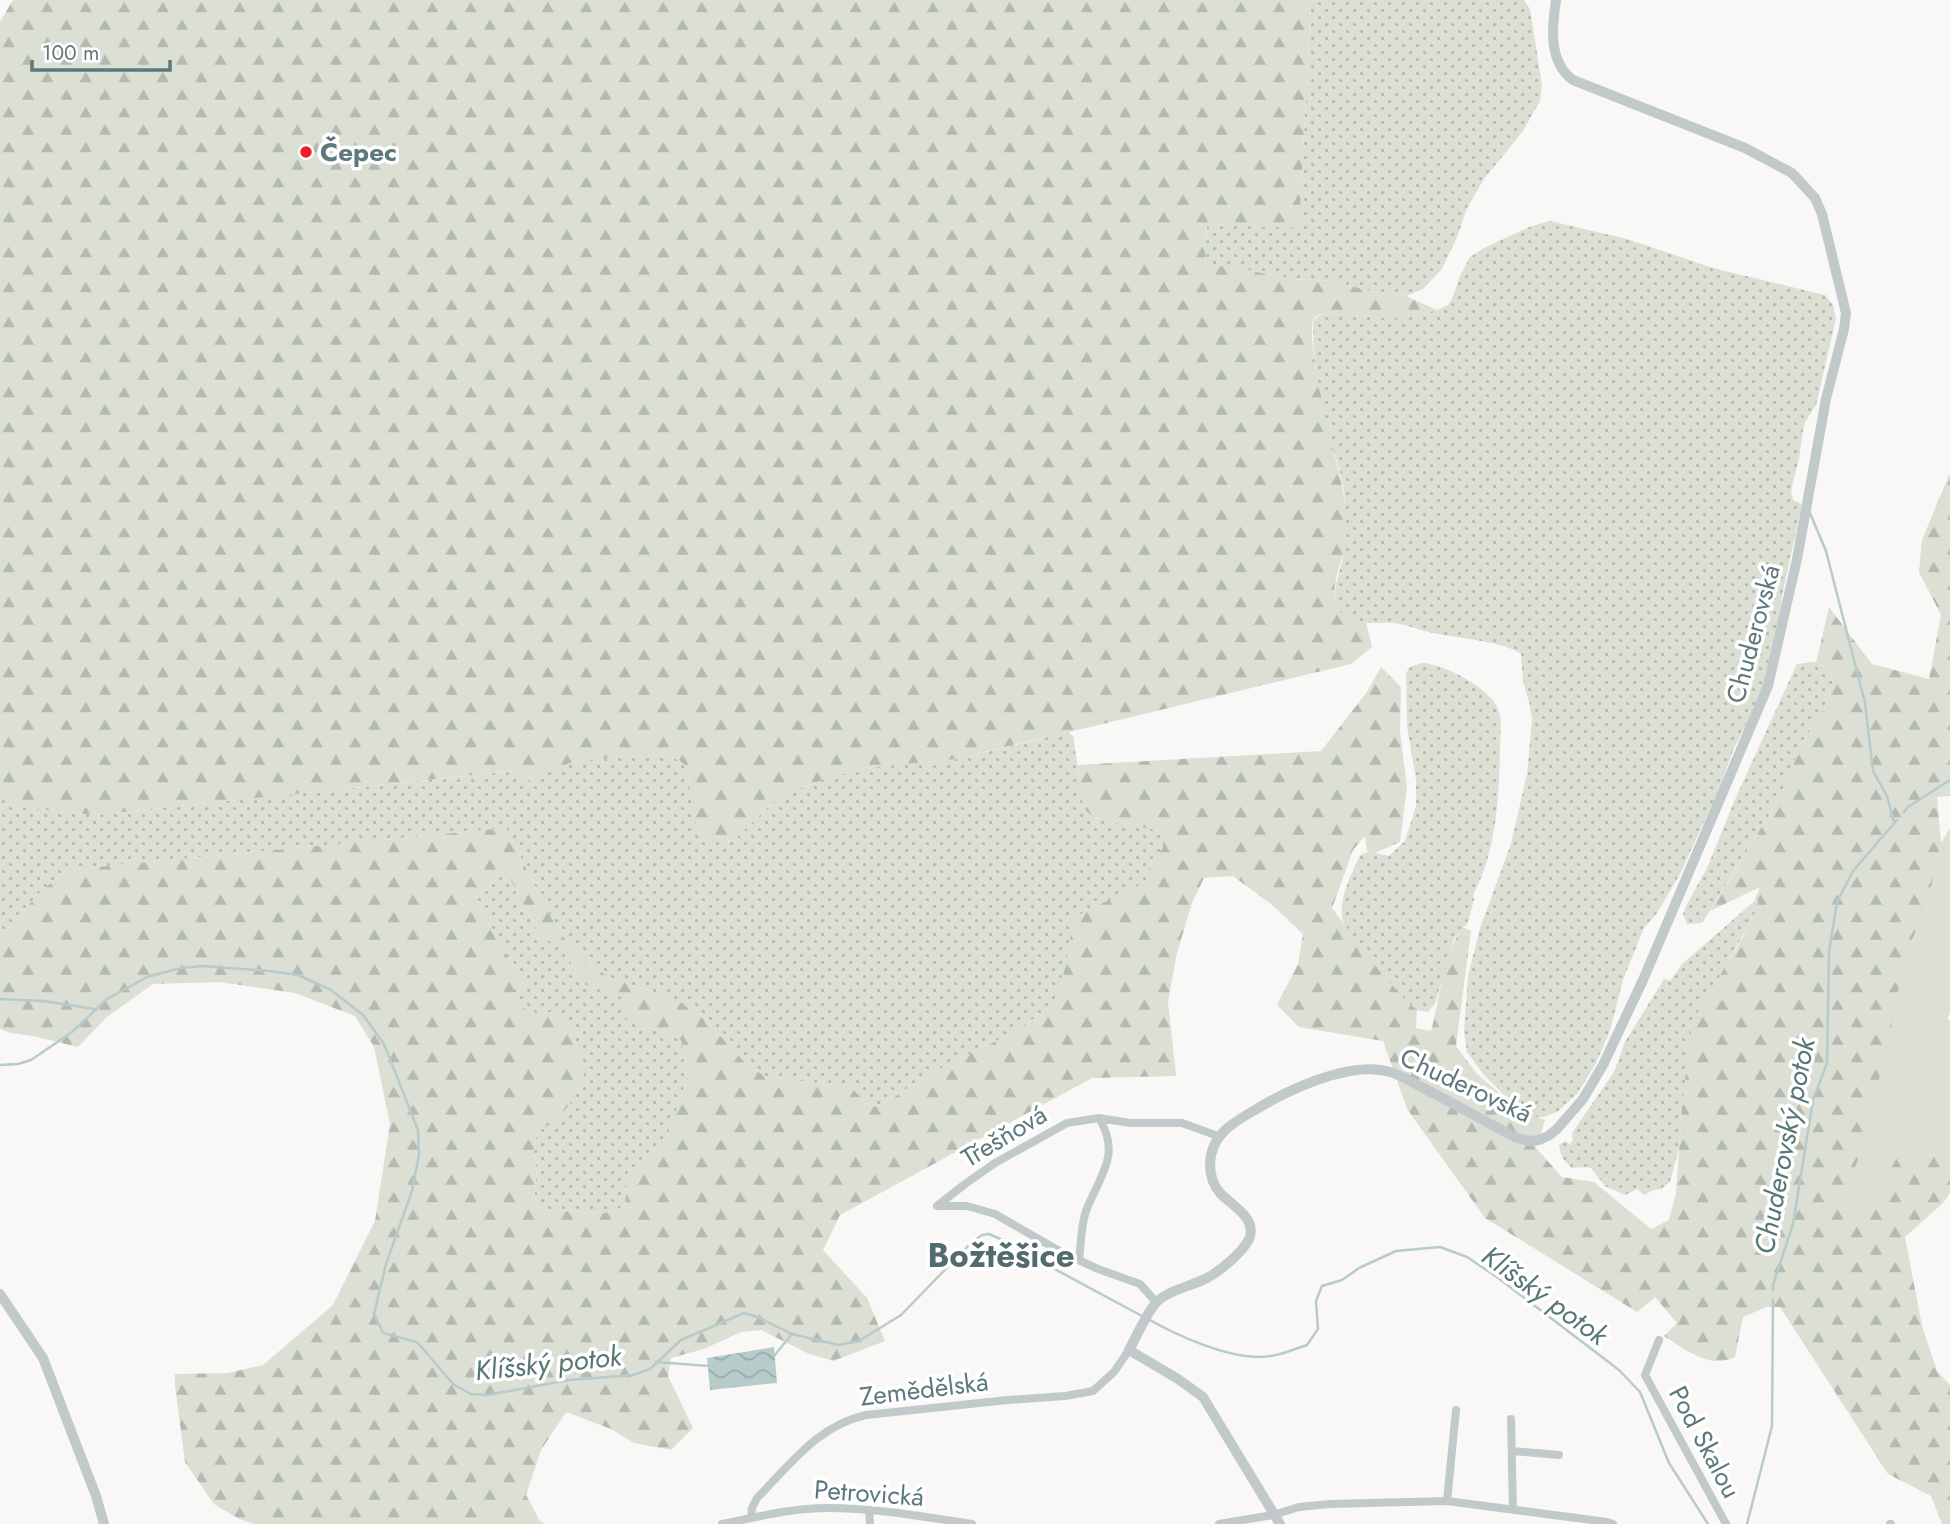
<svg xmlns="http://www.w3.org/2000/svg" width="1950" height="1524" viewBox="0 0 1950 1524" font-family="Jost,sans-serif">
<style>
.grass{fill:url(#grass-dots)}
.forest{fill:url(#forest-firs);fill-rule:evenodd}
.pitch{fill:#dbdfd4}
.water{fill:url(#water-waves)}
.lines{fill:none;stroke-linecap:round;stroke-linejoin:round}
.stream{stroke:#b8cbcb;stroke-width:2.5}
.minor{stroke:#c1c9ca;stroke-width:8}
.tertiary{stroke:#c1c9ca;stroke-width:10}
.poi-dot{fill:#f51a2a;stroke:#fff;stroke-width:2.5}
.labels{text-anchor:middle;stroke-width:7;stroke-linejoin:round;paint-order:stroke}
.poi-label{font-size:26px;font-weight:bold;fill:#5d797e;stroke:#fff;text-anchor:start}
.street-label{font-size:26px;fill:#5d797e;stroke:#fff}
.water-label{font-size:28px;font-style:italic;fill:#577676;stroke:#fff}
.district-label{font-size:33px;font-weight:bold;fill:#536b6e;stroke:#fff}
</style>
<defs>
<pattern id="grass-dots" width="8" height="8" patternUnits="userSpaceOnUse" patternTransform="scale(1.75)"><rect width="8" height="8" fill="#dbdfd4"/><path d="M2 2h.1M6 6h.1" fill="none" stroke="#b5bab1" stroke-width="1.8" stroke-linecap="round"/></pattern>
<pattern id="forest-firs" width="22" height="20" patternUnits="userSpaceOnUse" patternTransform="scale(1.75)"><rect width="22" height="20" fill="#dbdfd4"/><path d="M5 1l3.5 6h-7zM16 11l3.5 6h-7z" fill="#b5bab1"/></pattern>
<pattern id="water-waves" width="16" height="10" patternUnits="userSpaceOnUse" patternTransform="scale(1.75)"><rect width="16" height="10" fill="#b8cbcb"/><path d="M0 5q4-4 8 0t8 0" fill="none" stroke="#9aa"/></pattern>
</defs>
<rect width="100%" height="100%" fill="#f9f8f6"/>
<path class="grass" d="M1311,0H1524L1530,9L1542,85L1540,101L1523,131L1484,179L1467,208L1456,240L1441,270L1423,289L1406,296L1379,293L1331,281L1291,279L1237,268L1205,265L1207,225L1299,227Z
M1550,221L1627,239L1713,268L1825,295L1833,305L1836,319L1816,405L1804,424L1799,459L1791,491L1793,500L1802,504L1782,596L1772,663L1754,710L1734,748L1717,794L1679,876L1657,913L1644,928L1623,980L1610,1031L1596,1063L1577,1094L1557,1112L1544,1117H1537L1529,1113L1503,1094L1484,1075L1467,1052L1464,1032L1468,976L1480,928L1511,844L1527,774L1532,719L1530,706L1523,681L1521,654C1503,641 1456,638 1433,633C1419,630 1406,624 1392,623C1379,622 1361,625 1350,620C1324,607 1339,577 1343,557C1345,542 1345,525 1345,509C1346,480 1332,449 1325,421C1318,391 1313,357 1313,326L1314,319L1324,313L1403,319L1437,310L1448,305L1452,299L1460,276L1470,257L1484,248L1529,227Z
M1814,662C1825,665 1829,670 1833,680L1825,708L1801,744L1782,794L1702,923L1687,924L1683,914L1686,906L1707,868L1736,797L1797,664Z
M1422,663C1443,663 1491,689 1498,709C1503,720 1500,735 1500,747C1499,797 1497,850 1473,895L1474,900L1467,925L1463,927L1454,939L1435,1004L1428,1012C1422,1011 1417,1011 1413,1008C1400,997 1344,931 1342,918C1339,897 1352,873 1360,855C1370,850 1378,854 1389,856L1405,841L1416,806V780L1407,726L1406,673L1410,667Z
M1068,732L1073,736L1084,807L1097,819L1150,827L1161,832L1163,848L1150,863L1146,882L1119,897L1064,972L1054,1003L1019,1030L933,1072L882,1105L870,1107L849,1085H835L767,1077L749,1067L702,1016L675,999L614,979L587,965L566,941L548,912L506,828L66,870L37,895L0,939V798L18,807L95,815L514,771L520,784L575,761L659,754L679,760L687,767L694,817L728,841L736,838L781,795L831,777L864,768L957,759Z
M506,871L538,933L564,951L583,984L623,997L627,1019L681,1040L689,1074L667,1137L628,1172L625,1204L614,1213L556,1211L537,1207L534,1190L537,1173L534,1151L537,1132L555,1121L584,1077L578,1051L568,1022L551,1012L527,1014L512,989L520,971L506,954L476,898Z
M1757,899L1758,906L1753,917L1729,960L1682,1107L1679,1148L1670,1182L1661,1189L1653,1190L1645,1195L1637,1189L1625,1195L1605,1186L1591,1168L1586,1167L1572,1168C1564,1162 1560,1155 1559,1145L1565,1141L1570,1144L1573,1140L1572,1133L1614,1072L1625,1042L1664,979L1670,981L1682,964Z"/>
<path class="forest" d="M13,0H1311L1299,228L1207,225L1205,264L1237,268L1291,279L1331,281L1379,293L1406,296L1437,310L1403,319L1324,313C1321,314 1316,316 1314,318C1305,331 1327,427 1332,445C1341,478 1350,512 1345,546C1342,563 1332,581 1335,599C1338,615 1350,622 1366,622L1372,647L1351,664L1057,735L1029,741L957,759L864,768L831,777L781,795L736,838C686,856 693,796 687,767L679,760L659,754L575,761L520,784L513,771L95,815L18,807L0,798V22Z
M1950,473V796L1937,797L1941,843L1927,907L1904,958L1895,1014L1864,1144L1867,1213L1899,1153L1950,1157V1193L1943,1203L1905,1237L1922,1326L1937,1371L1950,1385V1524H1942L1931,1496L1888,1474L1780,1307H1767L1743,1317L1735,1357C1711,1370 1684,1349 1664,1336L1677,1323L1655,1297L1637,1312L1485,1218L1407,1109L1383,1041L1299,1027L1277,1005L1298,964L1303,934L1271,904L1233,876L1204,878L1192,903L1177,953L1168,1002L1176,1076L1092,1078L840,1215L823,1250L867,1298L885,1341L833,1361L807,1353L761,1330L741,1332L704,1349L671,1358L668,1376L693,1428L671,1450L634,1443L611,1429L566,1412L541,1450L526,1495L540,1521L546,1524H254L239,1519L214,1504L185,1462L175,1386V1374L228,1373L263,1365L333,1305L375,1221L390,1124L374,1047L355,1016L295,993L219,982L153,984L107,1017L78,1047L33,1036L11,1033L0,1029V939L37,895L66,870L506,828L548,912L566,941L588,965L614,979L675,999L702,1016L749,1067L767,1077L835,1085H849L870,1107L882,1105L933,1072L1019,1030L1054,1003L1064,972L1074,917L1146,882L1150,863L1163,848L1161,832C1140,823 1096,827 1084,808C1081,802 1079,773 1078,765L1321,751L1367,692L1381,667L1401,687L1400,732L1407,787L1400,842L1375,853L1367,852L1365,836L1353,850L1332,908L1378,969L1405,1000L1417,1010L1416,1028L1431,1031C1440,999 1443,954 1463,927L1471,931L1456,1046L1477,1074L1517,1108L1545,1120L1536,1148L1562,1177L1594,1182L1651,1229L1669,1220L1676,1193L1682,1107L1692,1022L1739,944L1753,917L1758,902L1757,899L1754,901L1760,887L1710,911L1782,794L1801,744L1825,708L1833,680C1829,671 1826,665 1816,663L1829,607L1872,664L1929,679L1941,615L1919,572L1922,540ZM506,871L538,933L564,951L583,984L623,997L626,1019L681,1040L689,1074L667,1137L628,1172L625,1204L614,1213L556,1211L537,1207L534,1190L537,1173L534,1151L537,1132L555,1121L570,1104L584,1077L578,1051L568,1022L551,1012L527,1013L513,989L524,984L520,971L506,954L476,898Z"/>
<path class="pitch" d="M1950,828V1013L1947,1019L1950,1020V1157L1899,1153L1867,1213L1841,1204L1864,1144L1894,1014L1904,958L1927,907L1941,843Z"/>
<path class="water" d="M774,1347L777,1383L710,1390L707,1358Z"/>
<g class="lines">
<path class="stream" d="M1810,513L1826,551L1865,703L1873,771L1887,796L1894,822
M1904,812L1908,807L1950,780
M0,999L44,1001L94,1009
M0,1065L18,1064L31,1060L72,1032L107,999L147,977L181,968L202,966L270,971L298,975L331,990L363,1015L384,1044L418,1130L419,1155L412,1191L386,1264L374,1314L383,1333L417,1342L454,1385L471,1394L487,1395L569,1380L633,1375L650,1369L681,1340L744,1313L757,1317L792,1334L838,1345L859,1341L901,1315L970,1244L982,1235L989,1234L1023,1249L1049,1266L1142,1316
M1773,1290V1285L1793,1224L1813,1100L1827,1063L1829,952L1837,902L1853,871L1897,820
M1148,1319C1178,1336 1225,1357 1260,1357C1276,1357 1292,1350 1307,1345L1318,1329L1316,1301L1322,1286L1342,1280L1359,1268L1396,1251L1440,1247L1467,1257L1497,1277L1619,1370L1640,1392L1669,1463L1708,1524
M774,1356L792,1334
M656,1362L709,1366
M1747,1524L1772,1426L1773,1300"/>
<path class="minor" d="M1099,1118L1130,1123H1182L1218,1136
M937,1206L965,1184L995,1163L1067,1123L1099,1118C1122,1156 1099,1176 1086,1211C1081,1225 1081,1244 1079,1260
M937,1206H967L995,1214L1063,1253L1098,1269L1140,1284L1156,1302
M1659,1340L1645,1375L1726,1524
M1511,1419L1513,1510
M1512,1451L1559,1455
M1447,1501L1456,1410
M869,1510L870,1524
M751,1518L752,1508L757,1498C791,1464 817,1426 866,1415L1008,1400L1065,1396L1093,1391L1114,1372L1129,1350
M722,1524C757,1517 792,1508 828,1508C876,1508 924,1517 972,1524
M1219,1524L1273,1515L1299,1507L1330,1504L1447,1501L1607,1522L1613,1524
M1890,1524H1891"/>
<path class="tertiary" d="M0,1294L43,1358L96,1496L104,1524
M1280,1524L1203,1397L1178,1379L1129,1350C1137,1336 1145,1316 1155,1304C1165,1291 1192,1286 1207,1278C1220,1271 1243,1252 1249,1239C1258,1218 1231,1205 1220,1193C1213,1185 1210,1174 1210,1164C1211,1135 1232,1123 1255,1110C1288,1090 1350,1060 1390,1072C1401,1075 1413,1083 1423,1088C1455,1104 1486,1122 1517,1138L1529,1141L1539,1140L1548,1136L1557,1129L1583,1099L1603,1065L1643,980L1768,686L1797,559L1826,399L1844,329L1846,313L1822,214L1815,198L1792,173L1745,148L1573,80C1548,62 1552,27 1556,0"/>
</g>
<circle class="poi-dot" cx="306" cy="152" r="7"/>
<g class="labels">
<g class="poi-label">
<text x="320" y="161">Čepec</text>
</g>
<g class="street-label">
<text transform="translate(1753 634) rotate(-75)" y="9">Chuderovská</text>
<text transform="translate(1466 1085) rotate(25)" y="9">Chuderovská</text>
<text transform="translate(1004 1136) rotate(-31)" y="9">Třešňová</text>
<text transform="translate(924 1389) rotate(-7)" y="9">Zemědělská</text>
<text transform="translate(1705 1442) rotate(62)" y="9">Pod Skalou</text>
<text transform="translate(869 1493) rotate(4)" y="9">Petrovická</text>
</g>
<g class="water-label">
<text transform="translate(1784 1146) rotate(-79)" y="10">Chuderovský potok</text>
<text transform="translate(1545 1295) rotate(36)" y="10">Klíšský potok</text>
<text transform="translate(548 1363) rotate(-6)" y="10">Klíšský potok</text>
</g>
<g class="district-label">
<text x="1001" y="1267">Božtěšice</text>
</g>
</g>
<path d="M32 60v10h138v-10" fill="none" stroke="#5d797e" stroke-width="3.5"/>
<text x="42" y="60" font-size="21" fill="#5d797e" stroke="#ffffff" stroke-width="5" paint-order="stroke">100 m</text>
</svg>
